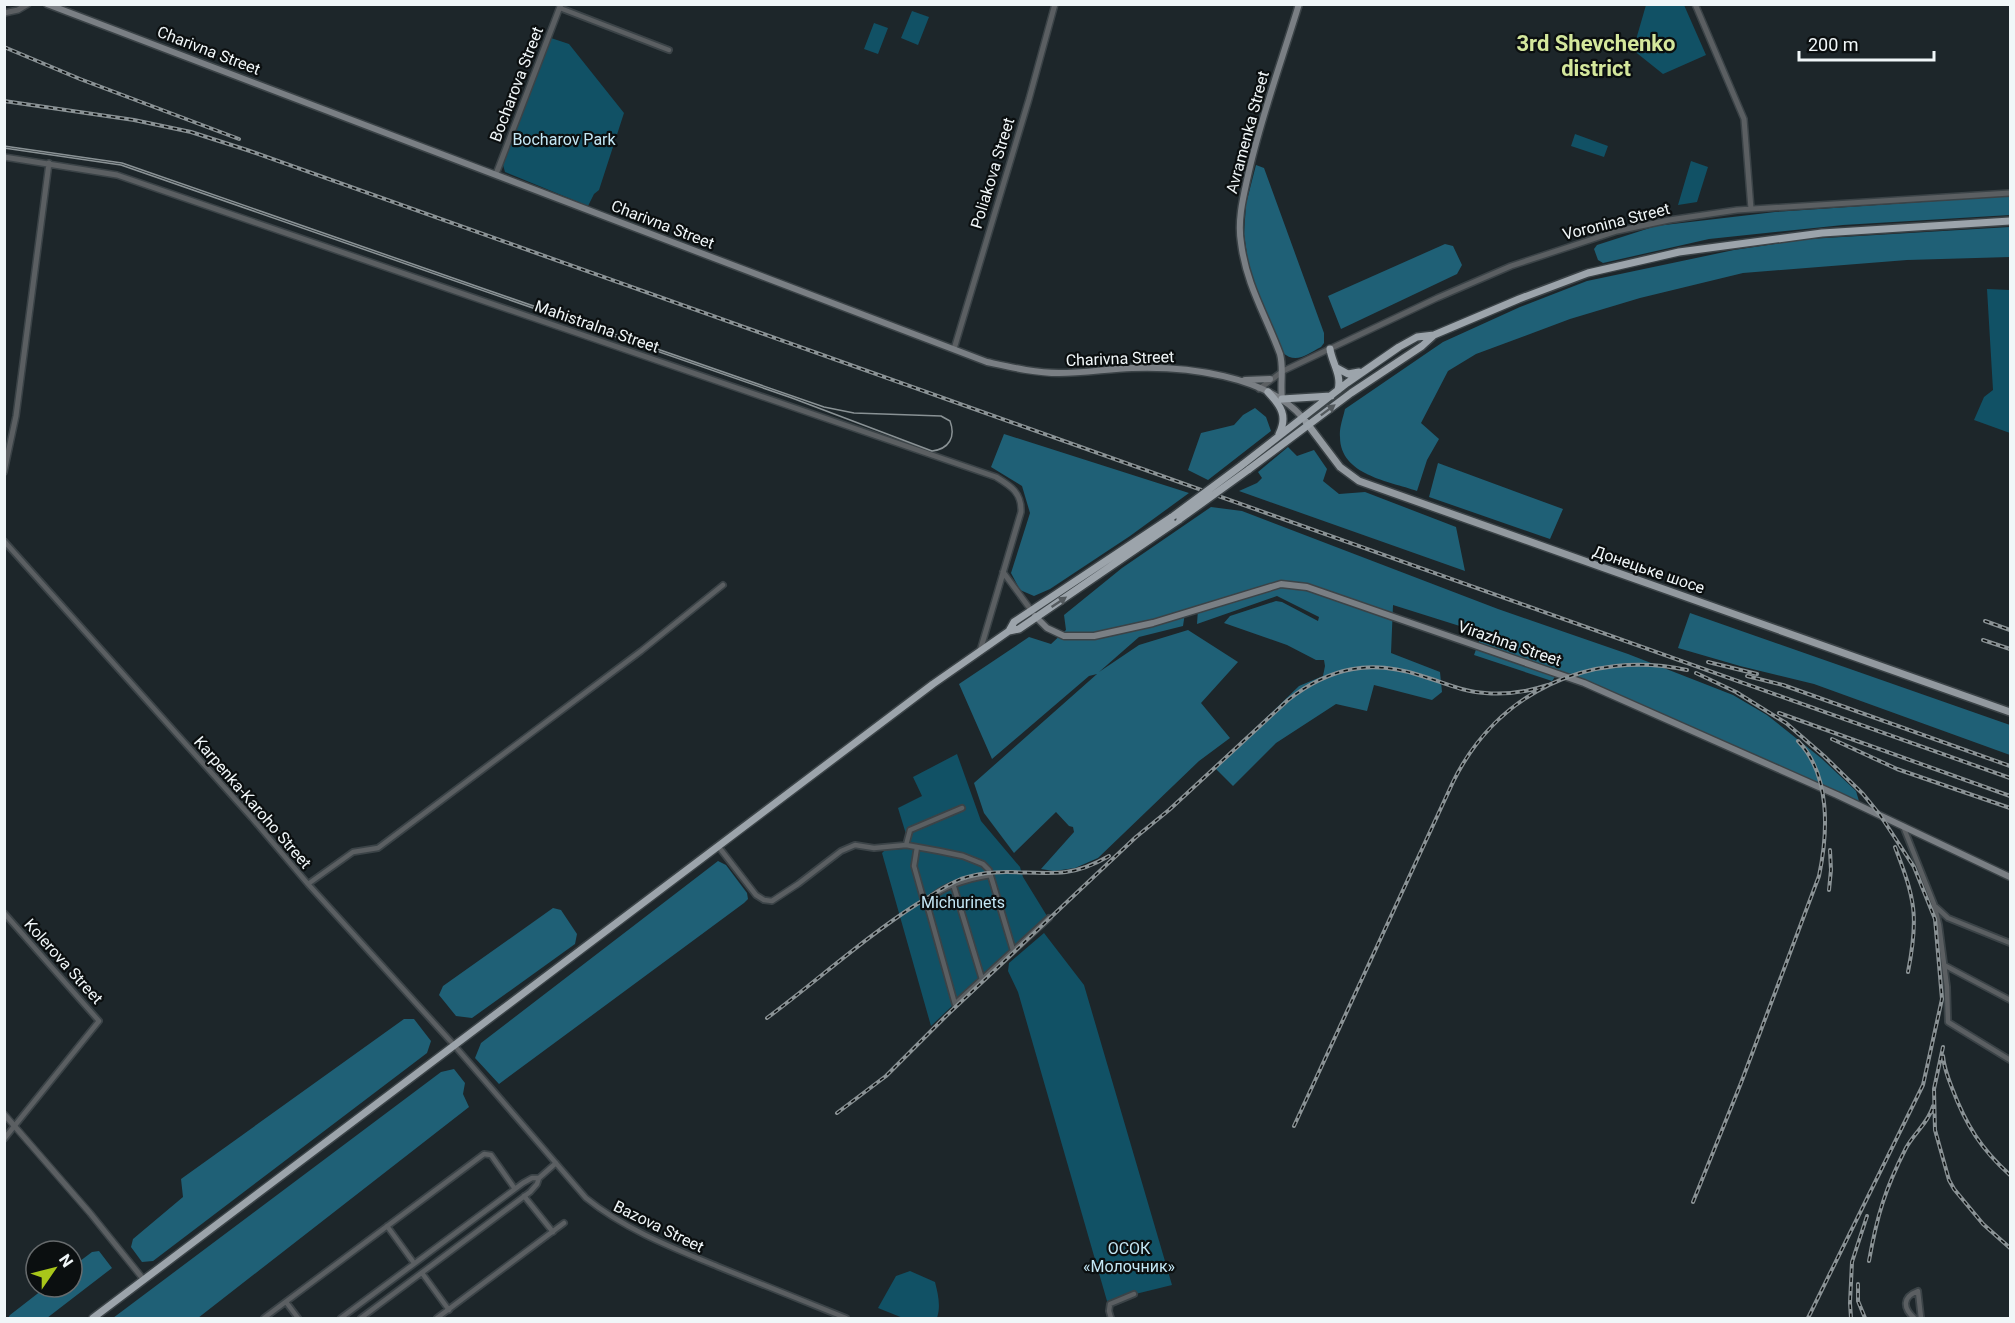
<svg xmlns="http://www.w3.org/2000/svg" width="2015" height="1323" viewBox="0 0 2015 1323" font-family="Roboto,sans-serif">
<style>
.green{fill:#115165}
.forest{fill:#1f6076}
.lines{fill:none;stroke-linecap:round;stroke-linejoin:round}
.minor-casing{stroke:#3b4347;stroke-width:8}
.tertiary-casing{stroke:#3b4347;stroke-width:8}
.secondary-casing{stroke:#3b4347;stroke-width:9}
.primary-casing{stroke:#3b4347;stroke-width:10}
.trunk-casing{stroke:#3b4347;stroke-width:10}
.minor{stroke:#5b5f62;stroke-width:4.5}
.tertiary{stroke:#5b5f62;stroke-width:5}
.secondary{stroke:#7a7f84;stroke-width:6}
.primary{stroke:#92999f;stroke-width:7}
.trunk{stroke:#9ca4ab;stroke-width:7}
.tram{stroke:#8a9295;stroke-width:1.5}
.rail-casing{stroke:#8a9295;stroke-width:4}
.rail{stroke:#0b0f10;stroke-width:1.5;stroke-dasharray:4.5;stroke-linecap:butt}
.trunk-bridge-casing{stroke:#3b4347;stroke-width:10;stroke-linecap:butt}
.trunk-bridge{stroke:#9ca4ab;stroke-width:7}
.oneway{fill:#545a5e}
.labels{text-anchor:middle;stroke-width:4.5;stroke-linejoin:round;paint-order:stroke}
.street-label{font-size:16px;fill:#f0f6f8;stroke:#0b0f10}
.park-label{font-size:16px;fill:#c4e7f5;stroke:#0b0f10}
.district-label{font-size:22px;font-weight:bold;fill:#d4e79c;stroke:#0b0f10}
</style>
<rect width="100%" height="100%" fill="#1d262a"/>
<path class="green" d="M1646,5H1684L1706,55L1663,74L1633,50Z
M912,11L929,17L918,45L901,38Z
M874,23L888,28L878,54L864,49Z
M551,38L569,44L624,113L599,190L594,194L588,206L505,172L503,165Z
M1575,134L1608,146L1604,157L1571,146Z
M1691,161L1708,167L1697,202L1678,205Z
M1987,289L2010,290V433L1974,420L1984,397L1993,390Z
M957,754L981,821L1020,867L1023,877L1047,916L931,1026L882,853L885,850L904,849L906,834L898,808L922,796L913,777Z
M1044,933L1084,985L1172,1285L1107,1301L1018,992L1008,971L1009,963Z
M910,1271L935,1282C938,1294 941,1306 937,1318H903L878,1308L896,1276Z"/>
<path class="forest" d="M1256,165L1264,168L1324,333V343L1321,347C1307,354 1296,365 1282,352L1250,275L1244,234L1246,204Z
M2010,196V215L1843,225L1709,239L1603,263L1598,260L1594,249L1597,245L1656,226L1775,212Z
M2010,227V257L1907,260L1743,273L1640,298L1570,319L1476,354L1448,371L1421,423L1439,439L1427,460L1417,491C1389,481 1340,475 1340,437C1339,428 1343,418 1345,409L1443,342L1520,307L1587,281L1734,250L1809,239Z
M1445,244L1453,246L1462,265L1457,274L1341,329L1328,296Z
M1255,408L1266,417L1271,431L1208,480L1188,470L1201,433L1234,425L1243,415Z
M1004,434L1189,493L1130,536L1050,589L1034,596L1020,590L1011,573L1030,513L1022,486L991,467Z
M1288,447L1297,456L1314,450L1327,469L1323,481L1339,494L1365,492L1456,527L1465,571L1239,491L1257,483L1262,478L1258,472Z
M1438,463L1563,509L1550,539L1429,497Z
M1211,507L1242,511L1498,609L1628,654L1733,695L1767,715L1821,758L1856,791L1859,801L1837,795L1557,674L1552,681L1474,655L1482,633L1393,605L1391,653L1440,672L1442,692L1432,700L1374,685L1367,711L1336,704L1276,743L1233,786L1215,768L1299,686L1323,676L1325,666L1324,660H1316L1287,645L1224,623L1230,616L1276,601L1282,602L1318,621L1319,617L1277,596L1197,624L1198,609L1185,613L1183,626L1139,637L1099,672L1139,645L1188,630L1238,662L1201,703L1230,738L1199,761L1098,858L1075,868L1054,871L1041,869L1074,832L1073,827L1069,826L1056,812L1014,853L984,813L974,783L1097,674L1089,676L992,759L959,684L1029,637L1051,644L1066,630L1064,615L1122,568Z
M1690,613L2010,725V755L1814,684L1740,666L1678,648Z
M718,861L726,865L747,893L748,899L744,903L499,1084L475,1058L481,1043Z
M553,908L561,910L577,934L575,944L472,1018L456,1016L439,995L443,986Z
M404,1019H414L431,1041L427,1053L153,1261L142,1262L131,1247L133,1239L183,1197L181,1179Z
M454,1069L465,1083L463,1094L469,1107L198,1318H113L441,1072Z
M99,1251L112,1268L47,1318H8L10,1315L46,1287H72V1267L92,1252Z"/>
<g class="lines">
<g class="minor-casing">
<path id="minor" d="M560,8L669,50
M4,541L252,818L308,884L353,852L378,848L641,651L723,585
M1903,826L1934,904L1939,925L1947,987L1948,1022L2010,1060
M906,845L910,830L962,808
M718,846L756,895L764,900L772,901L798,884L841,851L855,845L874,848L906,845L939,851L963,856L983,864L989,870L1013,950
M917,847L914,866L923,898
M990,875C971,878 936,887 927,904L955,1004L1049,918
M308,884L454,1045L586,1198C624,1229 673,1248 719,1267C761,1284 803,1301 846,1318
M954,887L982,979
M1936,907L1948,918L2010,943
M4,913L99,1021L4,1139
M1944,965L2010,1000
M524,1196L553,1232
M387,1226L414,1263
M422,1273L449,1310
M286,1302L298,1318
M264,1318L484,1154L491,1155L515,1189
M341,1318L523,1183L532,1178H539
M361,1318L530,1192L537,1184L539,1178L556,1163
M437,1318L564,1223
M1111,1318L1109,1311L1110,1304L1134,1294
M1914,1318C1903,1308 1902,1297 1918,1291L1921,1318"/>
</g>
<g class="tertiary-casing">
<path id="tertiary" d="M1695,4L1744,119L1751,209
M4,13L18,10L28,4
M4,157L117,175L996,477C1011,486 1022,493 1021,512L980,651
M496,174L561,4
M954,349L1029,99L1055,4
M1259,389L1283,371L1437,298L1511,266L1617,231L1669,220L1737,210L2010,193
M4,472L16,416L49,163
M1003,572L1031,610
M4,1114L90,1213L144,1280"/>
</g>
<g class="secondary-casing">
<path id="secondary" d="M47,4L987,362C1010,367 1035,373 1059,373C1083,373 1108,369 1132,368C1185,366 1266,375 1303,418
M1245,380L1270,379
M1282,399C1280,383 1284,369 1280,354C1266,316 1246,284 1241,243C1237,219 1244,194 1249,171C1262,114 1282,60 1299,4
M1035,616L1047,628L1064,636H1094L1153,623L1281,584L1307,587L1584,683L1837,795L2010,877"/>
</g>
<g class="primary-casing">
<path id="primary" d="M1306,422L1340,467L1359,481L2010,712"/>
</g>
<g class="trunk-casing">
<path id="trunk" d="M1330,349C1332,363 1342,375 1338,390
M1337,368L1348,374L1359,372
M1268,392C1281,406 1288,416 1279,434
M1282,399L1331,396
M1242,465L1347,383L1399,347L1417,337L1434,335L1519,299L1588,273L1679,252L1822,233L2010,221
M1248,470L1351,393L1422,346L1433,336
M1009,631L1014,622L1172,517
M93,1318L933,684L1009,631L1019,629L1180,519"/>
</g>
<use href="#minor" class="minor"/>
<use href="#tertiary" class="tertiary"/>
<use href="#secondary" class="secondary"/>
<use href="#primary" class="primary"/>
<use href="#trunk" class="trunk"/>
<path class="tram" d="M4,146L122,163L824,407L854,413L941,416L950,421C956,437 949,449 932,451L792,398L121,165L4,148"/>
<g class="rail-casing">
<path id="rail" d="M4,47L80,79L239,139
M4,101L134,120L191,132L247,150L2010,778
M1985,621L2010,630
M1983,640L2010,649
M1708,662L1757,674
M1696,673L1736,692L1786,723L1824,756L1863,794L1880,815L1914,867L1935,919L1942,999L1923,1085L1808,1318
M1747,676L1783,685L2010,766
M1779,713L2010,796
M1832,739L1897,769L2010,808
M1895,847C1915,899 1919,916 1908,972
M1829,890L1831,870L1830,850
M767,1018C818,980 864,938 917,904C931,896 946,885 961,879C998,866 1030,876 1066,872C1082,870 1095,864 1109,856
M1943,1047L1934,1089L1935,1130L1949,1180L1954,1189L1983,1224L2010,1248
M1943,1056C1944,1068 1948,1078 1952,1088C1966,1125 1981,1149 2010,1175
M837,1113L886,1076L946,1016L1136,837L1169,810L1288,700C1330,667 1371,659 1422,676C1442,682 1463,692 1485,693C1507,695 1527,692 1548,685
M1294,1126L1453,782C1497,692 1590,649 1687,670
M1693,1202L1741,1083L1819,876C1828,833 1831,775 1798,741
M1869,1261C1877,1216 1885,1189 1906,1148C1914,1133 1929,1122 1933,1106
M1858,1284V1301L1865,1318
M1851,1318L1850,1303L1852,1262L1867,1216"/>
</g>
<use href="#rail" class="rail"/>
<g class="trunk-bridge-casing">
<path id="trunk-bridge" d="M1172,517L1242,465
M1180,519L1248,470"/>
</g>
<use href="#trunk-bridge" class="trunk-bridge"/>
</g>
<defs><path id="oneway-solid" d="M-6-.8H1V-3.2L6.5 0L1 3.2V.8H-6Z" transform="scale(1.5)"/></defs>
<g class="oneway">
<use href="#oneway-solid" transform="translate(1328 410) rotate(-37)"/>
<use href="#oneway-solid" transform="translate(1059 602) rotate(-34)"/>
</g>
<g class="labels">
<g class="street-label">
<text transform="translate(209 50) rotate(21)" y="6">Charivna Street</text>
<text transform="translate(516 84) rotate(-69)" y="6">Bocharova Street</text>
<text transform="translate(1247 132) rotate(-75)" y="6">Avramenka Street</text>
<text transform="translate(992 173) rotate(-73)" y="6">Poliakova Street</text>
<text transform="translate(1616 221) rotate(-14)" y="6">Voronina Street</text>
<text transform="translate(663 224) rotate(21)" y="6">Charivna Street</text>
<text transform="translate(597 326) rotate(19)" y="6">Mahistralna Street</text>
<text transform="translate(1120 358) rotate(-2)" y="6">Charivna Street</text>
<text transform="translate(1649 569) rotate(19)" y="6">Донецьке шосе</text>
<text transform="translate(1510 643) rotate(19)" y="6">Virazhna Street</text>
<text transform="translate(253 802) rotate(49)" y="6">Karpenka-Karoho Street</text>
<text transform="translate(64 961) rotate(48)" y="6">Kolerova Street</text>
<text transform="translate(659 1226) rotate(26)" y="6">Bazova Street</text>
</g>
<g class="park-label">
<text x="564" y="145">Bocharov Park</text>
<text x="963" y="908">Michurinets</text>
<text x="1129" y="1254">ОСОК<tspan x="1129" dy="18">«Молочник»</tspan></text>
</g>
<g class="district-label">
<text x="1596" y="51">3rd Shevchenko<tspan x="1596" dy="25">district</tspan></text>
</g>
</g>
<rect width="2015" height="1323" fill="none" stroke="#f0f6f8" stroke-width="12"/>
<g transform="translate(54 1269) rotate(55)"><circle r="28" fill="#0b0f10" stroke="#676b6d" stroke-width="1.5"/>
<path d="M0-4.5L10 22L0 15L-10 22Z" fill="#a9c71a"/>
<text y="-9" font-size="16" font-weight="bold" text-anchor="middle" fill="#f0f6f8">N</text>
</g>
<path d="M1799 51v9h135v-9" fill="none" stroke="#f0f6f8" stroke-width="3"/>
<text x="1808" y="51" font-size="18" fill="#f0f6f8" stroke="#0b0f10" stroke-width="4.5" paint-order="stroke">200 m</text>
</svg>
